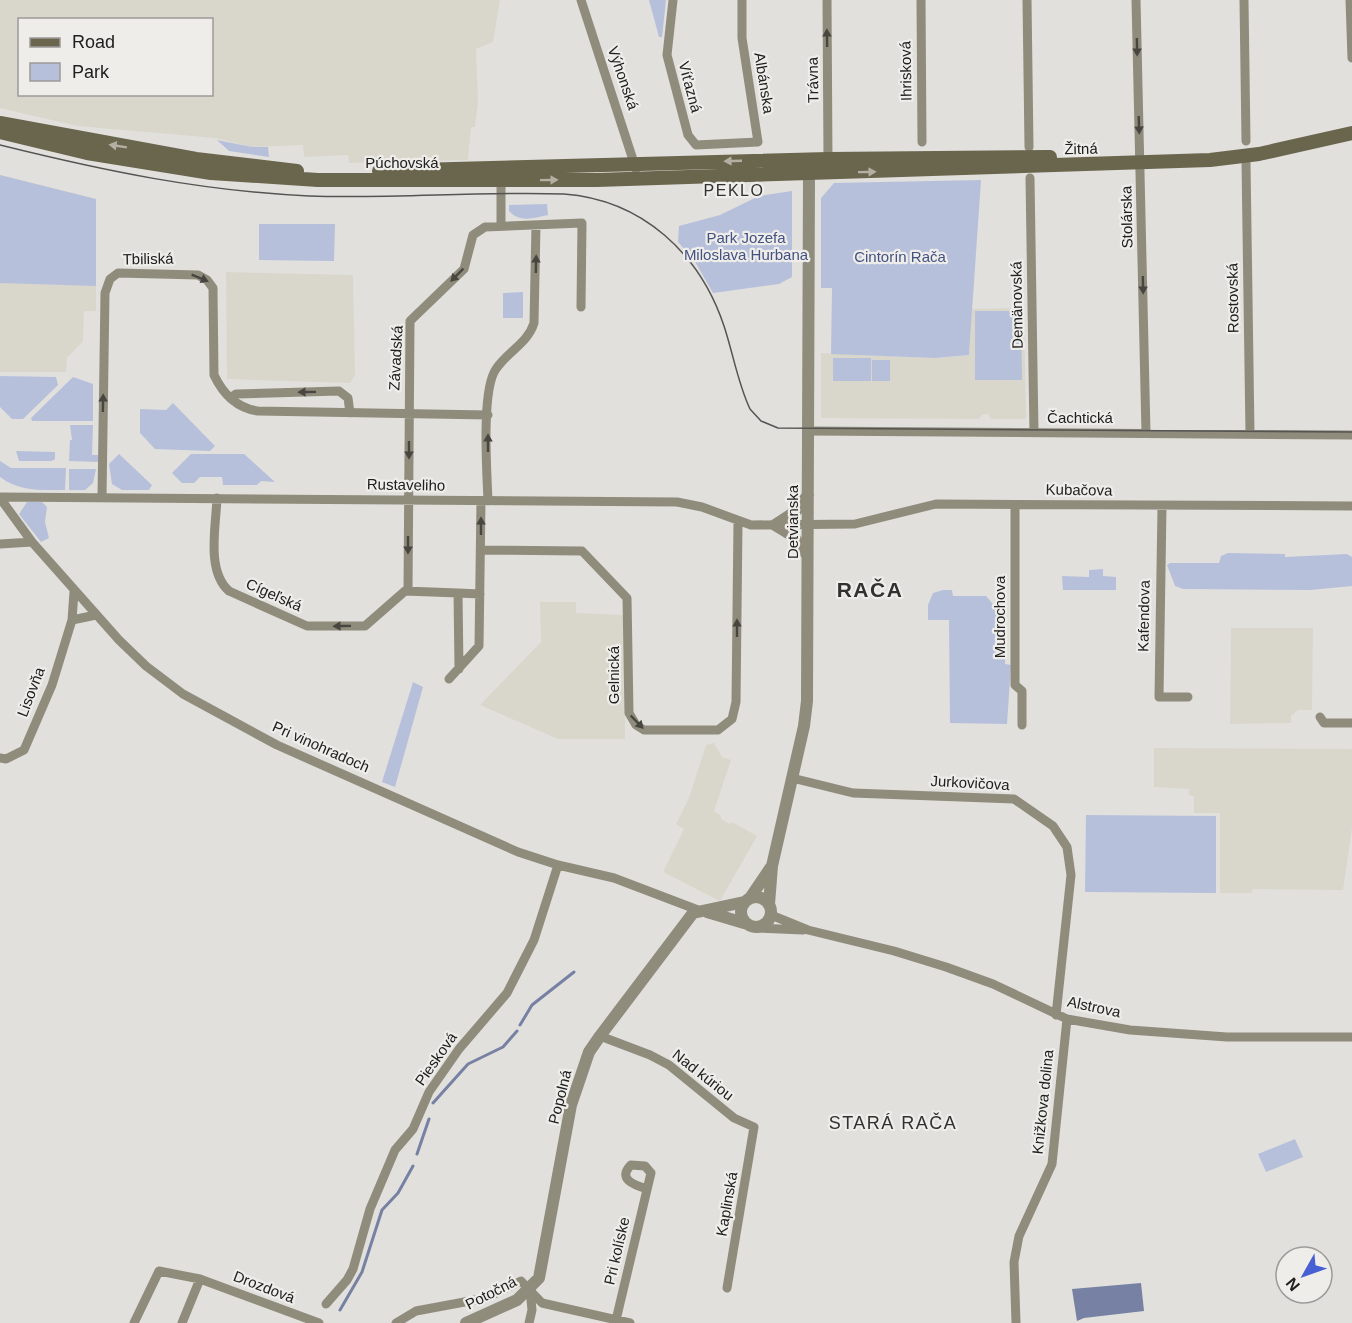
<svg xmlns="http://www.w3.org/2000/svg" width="1352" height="1323" viewBox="0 0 1352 1323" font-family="Helvetica,sans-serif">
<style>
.built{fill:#d9d7cc;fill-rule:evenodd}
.green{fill:#b7c0db}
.water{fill:#7681a3}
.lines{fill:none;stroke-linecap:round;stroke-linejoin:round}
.stream{stroke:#7681a3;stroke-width:3}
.minor{stroke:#908c7c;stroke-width:9}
.tertiary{stroke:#908c7c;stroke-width:12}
.secondary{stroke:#6a654d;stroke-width:14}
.tram{stroke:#545452;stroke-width:1.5}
.oneway{fill:#474640}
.oneway2{fill:#b3b0a3}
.labels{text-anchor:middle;stroke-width:4.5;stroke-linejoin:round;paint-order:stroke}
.street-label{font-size:15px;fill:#20201f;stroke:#eeedea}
.park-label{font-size:15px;fill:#435283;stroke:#eeedea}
.neighbourhood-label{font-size:16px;letter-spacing:1.5px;fill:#32312f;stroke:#eeedea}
.quarter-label{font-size:18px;letter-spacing:1.5px;fill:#32312f;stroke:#eeedea}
.district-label{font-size:21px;font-weight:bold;letter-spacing:1.5px;fill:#32312f;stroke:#eeedea}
</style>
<rect width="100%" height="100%" fill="#e1e0dd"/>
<path class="built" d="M0,0H500L493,42L476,49L478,102L475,127H471L468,160L349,163L348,155L304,157L303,145L252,147L215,138L77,126L0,108ZM20,20H212V94H20Z
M0,175L96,199V311H84L83,341L67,358L66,372H0Z
M226,272L353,275L355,375L350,383L227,379Z
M1024,308L1026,419H991L988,414H983L979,419L821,418V353L935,358L969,355L972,309Z
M540,602H576V613L625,615V739H558L480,705L541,642Z
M1231,628H1313L1312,710H1298L1291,716V723L1230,724Z
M714,743L722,757L731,760L714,811L721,816V819L730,824L732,822L757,836L720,901L663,872L684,829L676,824L689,798L706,745Z
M1154,748L1352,749V828L1343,890L1252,889V893H1220V813H1194V796L1189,795V789L1154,787Z"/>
<path class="green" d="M649,0H666L662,37H659Z
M217,140L252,147H268L269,157L229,151Z
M0,175L96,199V286L0,283Z
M981,180L969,355L935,358L831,354L832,288H821V198L834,183Z
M792,191V277L779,284L713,293L694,260L678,242L679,226L720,215L759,196Z
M547,204L548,215C533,218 520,223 509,211V205Z
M259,224H335L334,261L259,260Z
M523,292V318H503V293Z
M975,311H1021L1022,380H975Z
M833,358H871V381H833Z
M872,360H890V381H872Z
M0,376L56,377L58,385L23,419H12L0,407Z
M73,377L93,384V421H32L31,418Z
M173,403L215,446L210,451L155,449L140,433V409L166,410Z
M70,425H93L92,455H98V462L69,461L70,440H72Z
M16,451L55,452V459L52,461H19Z
M119,454L152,485L149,490H122L112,484L109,464Z
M191,454H244L275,482L261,481L257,485H223L222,477H200L194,483H182L172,473Z
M0,461L11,468H66L65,490C41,490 20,492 0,477Z
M69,469H96L93,483L85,490H69Z
M27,502H42L47,507L45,522L49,538L41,542L19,514Z
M1228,553L1285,554V557L1347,554L1352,557V586L1310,590L1183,589L1175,586L1167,565L1170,563H1219L1221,556Z
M1103,569V576L1116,577V590H1063L1062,576L1089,577V570Z
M943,590H952L953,596H986L1005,618V664L1011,665L1007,724L950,723L949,620H928V605L933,593Z
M413,682L423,687L395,787L382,782Z
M1086,815L1216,816V893L1085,892Z
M1295,1139L1303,1157L1266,1172L1258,1154Z"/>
<path class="water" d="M1141,1283L1144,1311L1084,1318L1077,1321L1072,1289Z"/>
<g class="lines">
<path class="stream" d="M520,1025L532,1005L574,972
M433,1103L468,1064L503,1047L517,1031
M417,1154L429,1119
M340,1310L362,1272L382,1210L398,1193L413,1166"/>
<path class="minor" d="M581,0L636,169
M673,0L667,55L688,135L696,145L758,142L742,38V0
M827,0L828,159
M921,0L922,142
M1027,0L1029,147
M1136,0L1146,433
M1244,0L1246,141
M1350,0L1352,58
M1246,162L1250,434
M1030,178L1034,432
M501,225V177
M230,398L236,394L339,391L348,398L350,413
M808,431L1352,435
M0,497L677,502L702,507L751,525L855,524L936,504L1352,506
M102,497L105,293L110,279L118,273L198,275L207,280L213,288L214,375C223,394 236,408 258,411L488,415
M0,498L32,542L119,640L146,666L183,694L277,745L518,852L558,865L614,878L698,910
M217,498C216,526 206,571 229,591L307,626H365L405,591L458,593
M488,501C487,473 481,390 496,369C507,352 528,343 534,323L536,225
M1015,505V685L1022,691V725
M1162,507L1159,697H1188
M0,544L32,542
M481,550L582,551L627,598L629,713L636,725L644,730H718L732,719L736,702L738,522
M408,591L410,321L464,269L473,235L485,227L582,223L581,307
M74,592L72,620L96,615
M459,669L458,593L480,594
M449,679L479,646L481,501
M1320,717L1324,723H1352
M0,758L6,759L24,750L52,685L72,620
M792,778L853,793L1014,799L1053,826L1067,847L1071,875L1056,1015
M771,915L808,930L894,951L946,967L993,984L1067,1019L1130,1030L1227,1037H1352
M758,928L803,930
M600,1036L650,1055L669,1065L734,1118L754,1127L727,1288
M326,1304L347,1280L353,1269L370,1209L395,1150L413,1129L429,1092L459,1049L507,993L534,940L558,865
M616,1320L651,1173L645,1166L631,1165C617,1179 634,1185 647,1189
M134,1323L159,1271L200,1279L319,1323
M182,1323L200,1279
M396,1323L416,1311L486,1298L521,1281L542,1303L630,1323
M529,1323L532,1310L530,1290
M1016,1323L1014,1262L1019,1236L1052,1164L1067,1019"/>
<path class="tertiary" d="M807,555L793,536L775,525L795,512L808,495
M741 912a15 15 0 1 1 30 0a15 15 0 1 1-30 0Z
M750,898L771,867
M769,904L772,866L804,726L807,701L809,174
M707,912L744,923
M466,1323L517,1300L539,1278L571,1105L589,1052L600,1036L693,913L744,902"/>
<path class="secondary" d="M0,123L196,159L297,171
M0,132L87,153L211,173L318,180H597L1210,160L1259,154L1352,133
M379,171L828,159L1050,157"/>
<path class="tram" d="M0,145C105,171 201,191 309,196C394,199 479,191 564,194C643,200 700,254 724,326C733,353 738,384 750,409L761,421L778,428L1352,432"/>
</g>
<defs><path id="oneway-solid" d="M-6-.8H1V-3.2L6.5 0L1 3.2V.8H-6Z" transform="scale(1.5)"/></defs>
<g class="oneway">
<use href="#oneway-solid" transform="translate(827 38) rotate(-91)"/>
<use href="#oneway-solid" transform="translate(1137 47) rotate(89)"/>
<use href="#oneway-solid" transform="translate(1139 125) rotate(88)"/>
<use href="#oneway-solid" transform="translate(536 264) rotate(-89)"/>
<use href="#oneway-solid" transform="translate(457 275) rotate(135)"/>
<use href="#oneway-solid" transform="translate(200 278) rotate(22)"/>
<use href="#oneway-solid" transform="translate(1143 285) rotate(89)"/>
<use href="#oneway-solid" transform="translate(307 392) rotate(179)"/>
<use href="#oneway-solid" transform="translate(103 403) rotate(-89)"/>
<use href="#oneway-solid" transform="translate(488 443) rotate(-90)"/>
<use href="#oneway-solid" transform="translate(409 450) rotate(90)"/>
<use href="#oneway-solid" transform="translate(481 526) rotate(-90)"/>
<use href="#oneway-solid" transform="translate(408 545) rotate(90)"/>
<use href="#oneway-solid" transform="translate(342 626) rotate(179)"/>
<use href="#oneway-solid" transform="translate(737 628) rotate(-90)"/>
<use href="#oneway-solid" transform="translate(637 722) rotate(46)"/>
</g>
<g class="oneway2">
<use href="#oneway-solid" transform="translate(118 146) rotate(-171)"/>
<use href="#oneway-solid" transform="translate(733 161) rotate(178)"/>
<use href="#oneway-solid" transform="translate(867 172) rotate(-1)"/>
<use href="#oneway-solid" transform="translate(549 180) rotate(-1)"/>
</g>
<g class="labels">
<g class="street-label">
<text transform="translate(906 71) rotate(-91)" y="5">Ihrisková</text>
<text transform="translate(623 78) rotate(71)" y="5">Výhonská</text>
<text transform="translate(813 80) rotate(-91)" y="5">Trávna</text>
<text transform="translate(764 83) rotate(81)" y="5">Albánska</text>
<text transform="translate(690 87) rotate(75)" y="5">Víťazná</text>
<text transform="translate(1081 149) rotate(-1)" y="5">Žitná</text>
<text x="402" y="168">Púchovská</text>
<text transform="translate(1127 217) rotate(-91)" y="5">Stolárska</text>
<text transform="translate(148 259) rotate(-1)" y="5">Tbiliská</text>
<text transform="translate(1233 298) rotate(-91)" y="5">Rostovská</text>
<text transform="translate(1017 305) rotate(-91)" y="5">Demänovská</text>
<text transform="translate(396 358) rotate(-87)" y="5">Závadská</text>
<text x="1080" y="423">Čachtická</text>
<text transform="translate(406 485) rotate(1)" y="5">Rustaveliho</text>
<text transform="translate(1079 490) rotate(1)" y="5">Kubačova</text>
<text transform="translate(793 522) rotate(-90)" y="5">Detvianska</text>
<text transform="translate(274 595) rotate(24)" y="5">Cígeľská</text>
<text transform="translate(1144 616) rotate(-89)" y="5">Kafendova</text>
<text transform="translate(1000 617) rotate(-90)" y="5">Mudrochova</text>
<text transform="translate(614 675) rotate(-90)" y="5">Gelnická</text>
<text transform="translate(31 692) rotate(-69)" y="5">Lisovňa</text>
<text transform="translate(321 747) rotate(24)" y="5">Pri vinohradoch</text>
<text transform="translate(970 783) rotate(3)" y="5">Jurkovičova</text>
<text transform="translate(1094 1007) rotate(12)" y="5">Alstrova</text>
<text transform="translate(436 1059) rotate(-55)" y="5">Piesková</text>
<text transform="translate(703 1075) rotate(38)" y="5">Nad kúriou</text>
<text transform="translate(560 1097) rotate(-76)" y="5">Popolná</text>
<text transform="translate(1043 1102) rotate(-84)" y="5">Knižkova dolina</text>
<text transform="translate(727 1204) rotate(-80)" y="5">Kaplinská</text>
<text transform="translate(617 1251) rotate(-77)" y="5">Pri kolíske</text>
<text transform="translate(264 1287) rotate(21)" y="5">Drozdová</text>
<text transform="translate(491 1293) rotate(-27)" y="5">Potočná</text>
</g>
<g class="park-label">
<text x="746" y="243">Park Jozefa<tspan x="746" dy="17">Miloslava Hurbana</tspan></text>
<text x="900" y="262">Cintorín Rača</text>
</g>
<g class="neighbourhood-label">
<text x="734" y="196">PEKLO</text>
</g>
<g class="quarter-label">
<text x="893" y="1129">STARÁ RAČA</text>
</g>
<g class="district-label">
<text x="870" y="597">RAČA</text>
</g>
</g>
<rect x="18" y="18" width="195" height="78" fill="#eeedea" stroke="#9c9b99" stroke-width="1.5"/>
<rect x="30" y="38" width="30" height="9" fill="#6a654d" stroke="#9c9b99" stroke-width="1.5"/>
<text x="72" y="48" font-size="18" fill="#20201f">Road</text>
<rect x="30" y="63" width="30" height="18" fill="#b7c0db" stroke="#9c9b99" stroke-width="1.5"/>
<text x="72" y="78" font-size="18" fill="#20201f">Park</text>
<g transform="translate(1304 1275) rotate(230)"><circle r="28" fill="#eeedea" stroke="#9c9b99" stroke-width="1.5"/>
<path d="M0-4.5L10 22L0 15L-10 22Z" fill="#465fd3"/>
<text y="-9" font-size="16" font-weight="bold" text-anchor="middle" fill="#20201f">N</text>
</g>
</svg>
